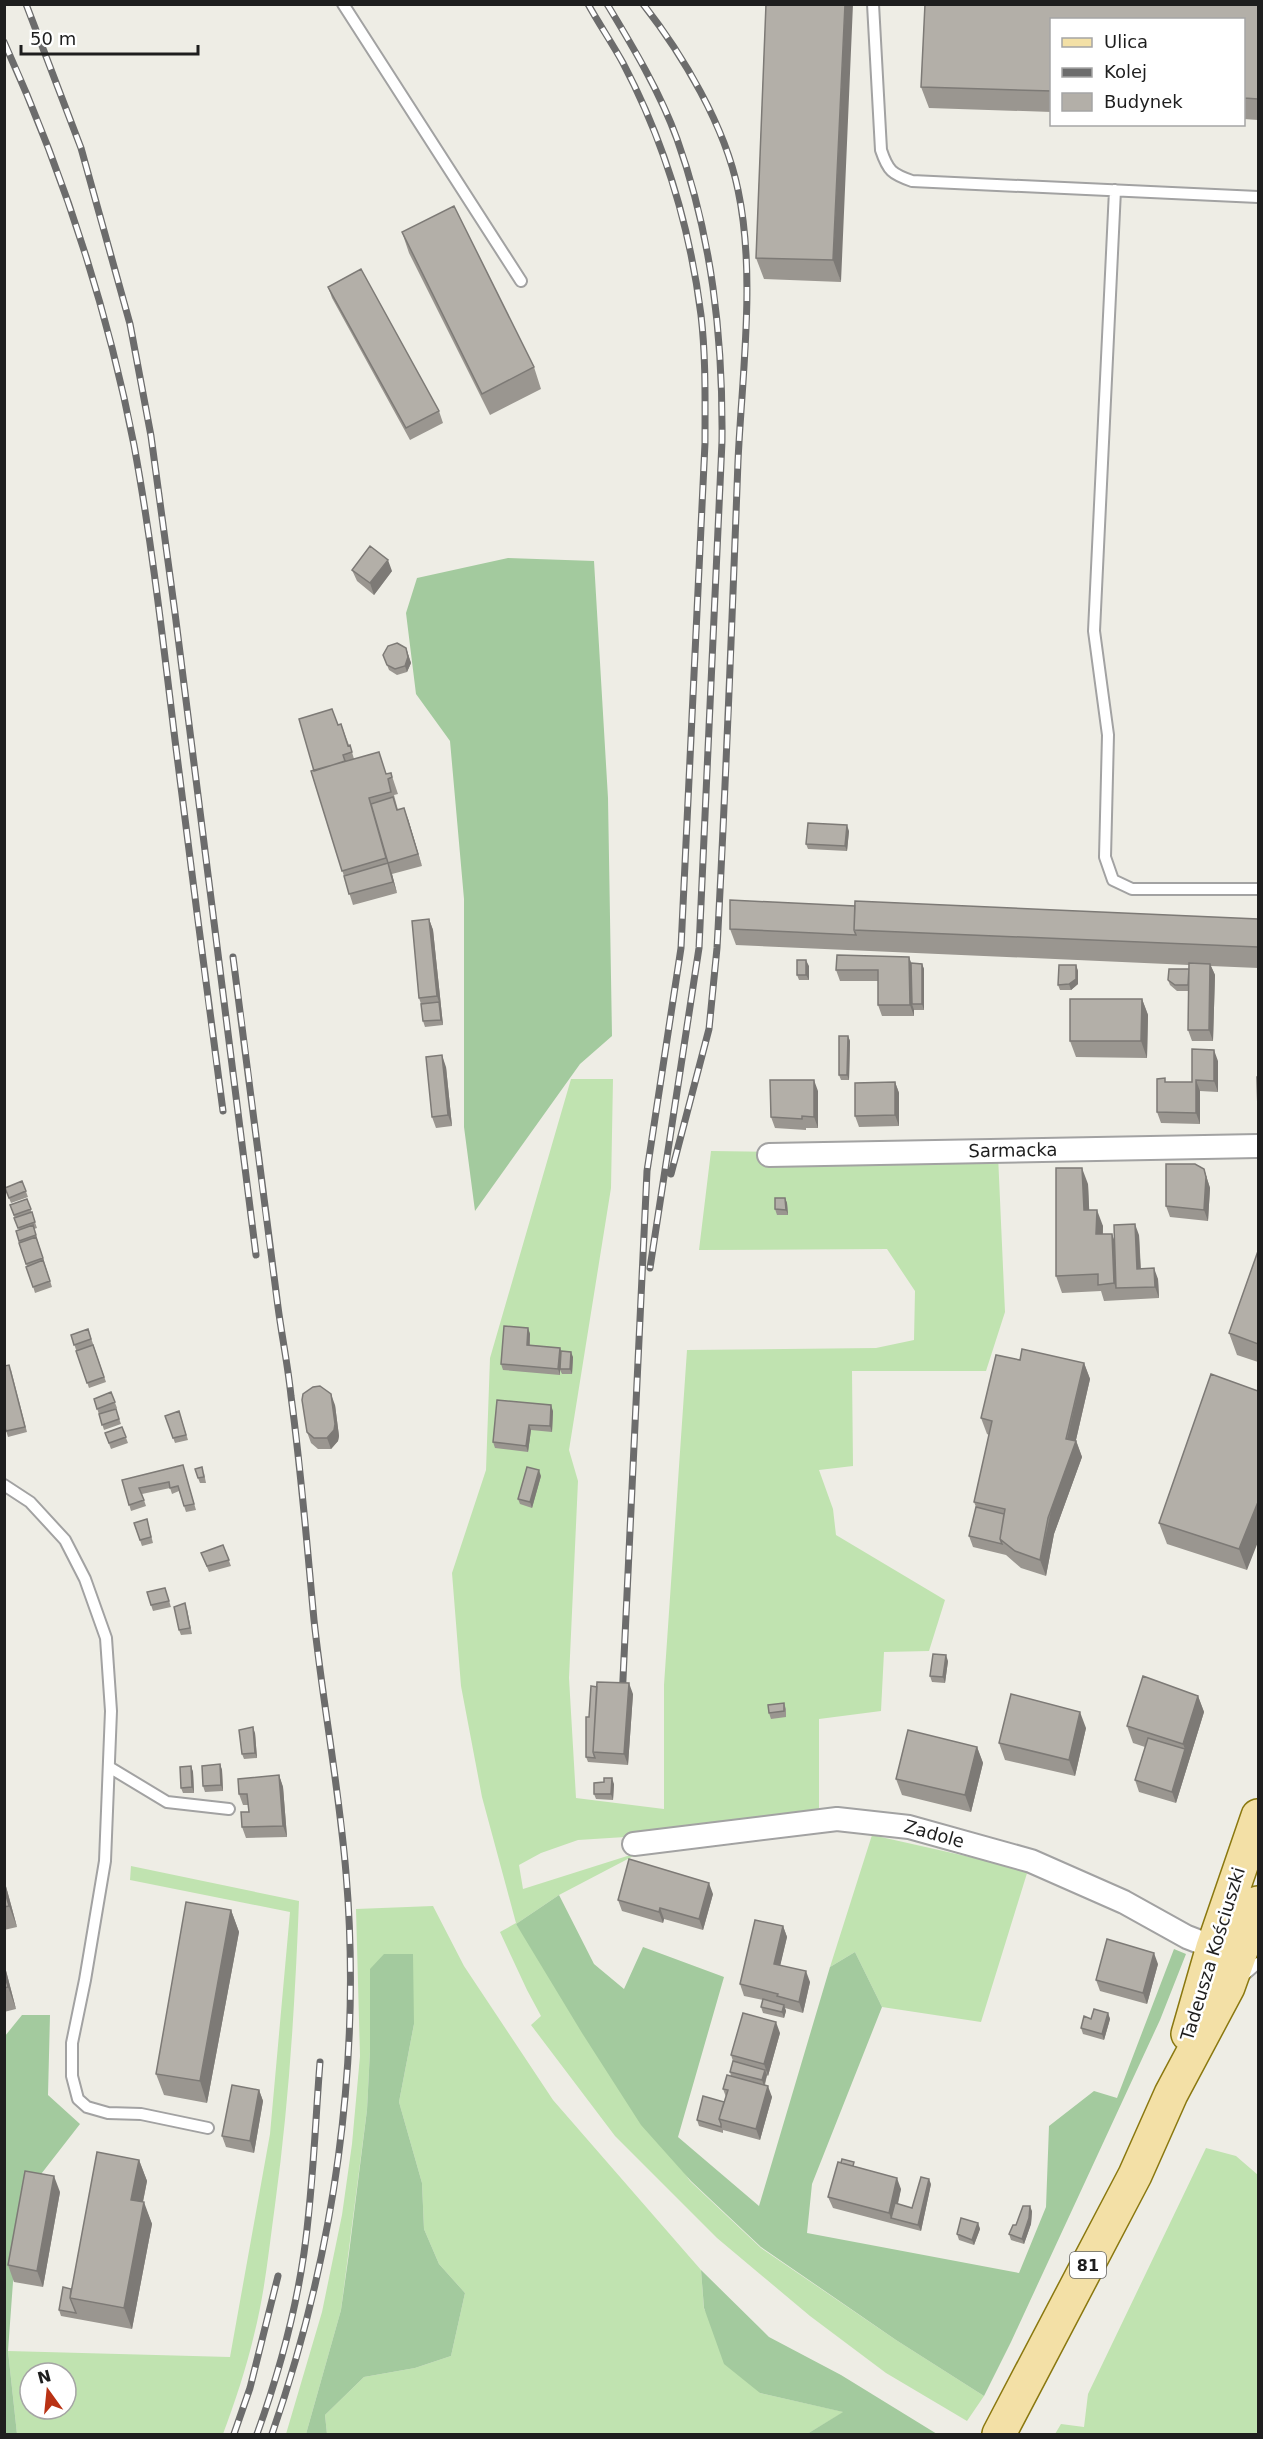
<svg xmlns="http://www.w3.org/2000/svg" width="1263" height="2439" viewBox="0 0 1263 2439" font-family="'DejaVu Sans',sans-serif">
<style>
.grass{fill:#c0e3b0;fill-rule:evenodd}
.forest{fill:#a3ca9e}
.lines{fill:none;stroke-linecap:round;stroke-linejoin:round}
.lane-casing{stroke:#a2a2a2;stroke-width:14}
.street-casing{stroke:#a2a2a2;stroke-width:26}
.primary-casing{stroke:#8a780f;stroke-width:36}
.lane{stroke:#fff;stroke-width:10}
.street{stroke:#fff;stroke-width:22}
.primary{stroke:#f3e0a6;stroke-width:33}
.rail-casing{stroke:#6c6c6c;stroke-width:7}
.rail{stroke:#fff;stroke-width:4.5;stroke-dasharray:14;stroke-linecap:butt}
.wall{fill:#9a9690}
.shaded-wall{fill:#7d7a76}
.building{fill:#b3afa8;stroke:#7d7a76;stroke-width:1.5}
.labels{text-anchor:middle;stroke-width:5;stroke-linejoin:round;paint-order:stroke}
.shield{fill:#fff;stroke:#626262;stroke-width:1.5}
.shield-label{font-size:16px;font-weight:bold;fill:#1e1e1e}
.street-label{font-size:18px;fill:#1e1e1e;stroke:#fff}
</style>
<rect width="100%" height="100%" fill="#eeede5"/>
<path class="grass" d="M571,1079H613L611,1188L569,1450L578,1481L569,1678L576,1798L664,1809V1685L687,1350L876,1348L914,1340L915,1291L887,1249L699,1250L711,1151L998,1155L1005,1312L986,1371H852L853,1466L819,1470L833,1509L836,1535L945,1600L929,1651L884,1652L881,1711L819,1719V1813L641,1836L578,1840L541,1853L519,1865L523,1889L643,1851L559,1895L516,1924L690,2181L761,2248L896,2340L984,2396L967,2421L886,2373L810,2316L717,2238L615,2136L531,2025L541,2016L527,1990L500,1932L516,1923L482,1797L461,1686L452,1573L486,1470L490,1358Z
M872,1835L1028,1870L981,2022L882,2007L855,1952L830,1967Z
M131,1866L299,1901C295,2003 289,2103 275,2205C269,2248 265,2292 254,2335C246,2369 235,2402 223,2434H17L8,2351L230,2357L270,2134L290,1912L130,1880ZM30,2373H66V2409H30Z
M433,1906L464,1966L553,2100L701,2270L704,2309L760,2393L844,2412L807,2434H327L325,2415L364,2377L415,2368L451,2356L465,2293L439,2264L424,2229L422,2183L399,2102L414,2024L370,2051L367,2110L341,2310L306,2434H286L322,2312L342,2215L352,2144L360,2056L356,1909Z
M1206,2148L1236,2156L1258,2175V2434H1055L1061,2424L1084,2427L1088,2394Z"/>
<path class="forest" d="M508,558L594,561L608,798L612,1036L580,1064L475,1211L464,1127V899L450,741L416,694L406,613L417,578Z
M559,1895L594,1964L624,1989L643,1947L724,1977L678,2137L759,2206L830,1967L855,1952L882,2007L812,2184L807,2233L1019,2273L1046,2207L1049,2126L1094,2091L1117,2098L1174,1949L1186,1954L1160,2020L1011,2342L984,2396L896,2340L761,2247L691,2181L641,2125L582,2033L516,1924Z
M384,1954H413L414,2024L399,2102L422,2183L424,2229L439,2264L465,2293L451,2356L415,2368L364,2377L325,2415L327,2434H306L341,2310L349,2253L367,2110L370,2051V1969Z
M22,2015H50L48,2095L80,2124L31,2187L13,2282L8,2351L17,2434H5V2036Z
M701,2270L769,2337L841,2375L937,2434H807L843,2412L760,2393L724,2364L704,2308Z"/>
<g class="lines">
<g class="lane-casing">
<path id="lane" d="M343,4L521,281
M873,4L881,150C888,171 892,174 912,181L1258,197
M1115,190L1094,631L1108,735L1105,857L1113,880L1132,889H1258
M4,1485L30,1502L65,1540L85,1579L106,1638L111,1711L105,1861L85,1980L72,2043V2076L78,2099L87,2107L108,2113L141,2114L208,2128
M109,1767L167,1802L229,1809
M1243,1976L1258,1963"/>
</g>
<g class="street-casing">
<g id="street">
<path id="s1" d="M769,1155L1258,1146"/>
<path id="s2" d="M634,1844L837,1819L909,1827L1031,1861L1124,1902L1187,1937L1213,1947"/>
</g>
</g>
<g class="primary-casing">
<path id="primary" d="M1188,2034L1213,1947L1258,1816
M999,2434L1135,2175L1171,2094L1228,1987L1258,1903"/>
</g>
<use href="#lane" class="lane"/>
<use href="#street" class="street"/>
<use href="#primary" class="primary"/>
<g class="rail-casing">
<path id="rail" d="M26,4L81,148L130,324L151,436L175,613L256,1255
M588,4C599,24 612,43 623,63C664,141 690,228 701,315C706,358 705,401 705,443L681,948L647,1171L622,1700
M607,4C633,47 660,92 677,139C712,237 723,337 722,441L699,948L650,1268
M643,4C683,55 725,126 738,190C756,275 742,374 738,461C732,623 726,786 717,948L709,1029L671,1174
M4,42C62,170 107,307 134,445C152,543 163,641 175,740C191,864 206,987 223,1111
M233,957C249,1074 262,1190 278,1307C282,1337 288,1366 291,1396C301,1470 307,1545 314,1620C323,1704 339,1788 346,1873C362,2062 334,2256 272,2434
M234,2434L250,2388L278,2276
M257,2434C278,2376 295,2315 304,2253C313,2190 315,2126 320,2062"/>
</g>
<use href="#rail" class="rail"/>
</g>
<path class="wall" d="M766,4L841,282L764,279L756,258Z
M925,4H1258V120L1244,119V20H1052V112L929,108L921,87Z
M402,232L534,367L541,389L490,415L409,253Z
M328,287L439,411L443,423L410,440L332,298Z
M352,570L392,571L374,595L357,581Z
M406,648L411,663L407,672L397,675L389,670L383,655Z
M341,724L349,745H350L354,759L387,774L391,773L398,794L394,795L398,810L408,819L422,866L392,874L397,893L353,905L311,771H314L338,725Z
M849,831L847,851L808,849L806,844Z
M855,906L1258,919V968L1211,966L1215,975L1213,1041H1192L1188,1030V991H1177L1170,985L1168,980L1189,969V965L736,945L730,929Z
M429,919L433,930L443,1025L425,1027L423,1021L421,1004L419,998Z
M909,957L911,963L922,964L924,969V1010H914V1016H882L878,1005V981H840L836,970Z
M1076,965L1078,971V984L1071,990H1060L1058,985Z
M809,966V980H799L797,975Z
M1142,999L1148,1015L1147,1058L1076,1057L1070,1041Z
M848,1036L850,1041L849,1080H841L839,1075Z
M1218,1061V1092L1200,1091V1124L1161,1123L1157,1112L1166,1082H1192Z
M446,1067L452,1126L436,1128L432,1117Z
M895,1082L899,1093V1126L859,1127L855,1116Z
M818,1091V1128H806V1130L775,1128L771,1117Z
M1204,1169L1210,1188L1208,1221L1170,1217L1166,1206Z
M22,1181L28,1197L11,1203L5,1188Z
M1088,1184L1089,1210L1103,1226V1234H1112L1114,1240L1139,1235L1141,1269L1158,1279L1159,1298L1104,1301L1101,1291L1062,1293L1056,1276Z
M785,1198L787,1203L788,1215H777L775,1209Z
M27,1199L37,1228L34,1229L52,1287L35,1293L16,1231L19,1230L10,1205Z
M1258,1251V1362L1237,1355L1229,1333Z
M528,1328L530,1334V1345L560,1348L561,1352L573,1357L572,1374H562L560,1370V1375L503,1370L501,1364Z
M88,1329L106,1382L89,1388L71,1335Z
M1084,1363L1090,1379L1076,1440L1082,1457L1054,1534L1046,1576L1021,1568L1006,1555L973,1547L969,1536L976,1507L974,1502L989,1435L987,1434L981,1418Z
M11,1370L27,1432L8,1437L4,1424Z
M1258,1391L1247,1570L1167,1544L1159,1523Z
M111,1392L117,1408L101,1414L116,1409L121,1424L104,1430L94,1399Z
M335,1405L339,1436L338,1441L331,1449H318L311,1443L307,1432Z
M179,1411L188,1440L175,1443L165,1416Z
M553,1411L552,1432L531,1430L528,1452L495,1448L493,1442Z
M122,1427L128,1443L111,1449L105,1433Z
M183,1465L196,1510L186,1512L179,1491L172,1494L170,1488L142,1494L146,1506L131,1511L122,1480Z
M204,1473L206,1483H200L198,1478Z
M541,1476L532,1508L520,1504L518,1499Z
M147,1519L153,1543L142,1546L134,1523Z
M223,1545L231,1566L209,1572L203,1558Z
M165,1588L171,1607L153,1611L151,1605Z
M187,1609L192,1634L181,1635L179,1630Z
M948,1661L945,1683L932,1682L930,1676Z
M633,1694L628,1765L588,1762L586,1757L589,1717Z
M1198,1696L1204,1712L1176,1803L1139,1792L1135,1780L1145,1747L1133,1743L1127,1726Z
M784,1703L786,1709V1717L771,1719L769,1713Z
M1086,1728L1075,1776L1005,1760L999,1743Z
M255,1733L257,1758L244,1759L242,1754Z
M977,1747L983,1763L971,1812L902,1795L896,1779Z
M220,1764L222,1770L223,1791L205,1792L203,1786Z
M191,1766L193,1772L194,1793H183L181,1788Z
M279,1775L283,1787L287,1837L246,1838L242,1827L249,1812L248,1805H243L239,1794Z
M614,1784L613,1800L596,1799L594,1794Z
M4,1879L17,1927L4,1930Z
M713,1894L703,1930L664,1919L663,1923L622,1911L618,1900Z
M231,1910L239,1932L207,2103L164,2095L156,2074Z
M783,1926L787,1937L780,1965L810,1982L803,2013L785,2008L786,2011L784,2018L763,2013L761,2007L763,2000L744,1996L740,1984Z
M4,1963L16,2009L4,2012Z
M1158,1964L1147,2004L1100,1991L1096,1980Z
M1108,2013L1110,2019L1104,2040L1083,2034L1081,2028L1091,2019Z
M780,2033L768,2076L767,2075L765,2085L772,2097L760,2140L723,2130V2133L699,2126L697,2120L724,2102L726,2097L723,2089L731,2076L730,2072L733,2061L731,2055Z
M259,2090L263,2101L254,2153L226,2147L222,2136Z
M139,2160L147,2181L143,2202L152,2224L132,2329L61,2316L59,2310L71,2289Z
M856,2167L901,2189L898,2204L912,2208L931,2184L921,2231L833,2208L828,2197Z
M60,2192L43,2287L14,2282L8,2265Z
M1032,2211L1031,2224L1024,2244L1011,2240L1009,2234L1016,2225Z
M978,2223L980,2229L974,2245L959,2240L957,2234Z"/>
<path class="shaded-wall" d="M845,4H853L841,282L833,260Z
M388,560L392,571L374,595L370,583Z
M406,648L411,663L407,672L405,666Z
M404,808L408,819L422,866L418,854Z
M847,825L849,831L847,851L845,846Z
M388,863L392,874L397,893L393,882Z
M429,919L433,930L443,1025L441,1020L439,1002L437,996Z
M909,957L913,968L912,1004L914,1010V1016L910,1005Z
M806,960L809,966V980L806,975Z
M922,964L924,969V1010L922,1004Z
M1210,964L1215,975L1213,1041L1209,1030Z
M1076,965L1078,971V984L1071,990L1069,984Z
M1142,999L1148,1015L1147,1058L1141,1041Z
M848,1036L850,1041L849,1080L847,1075Z
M1214,1050L1218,1061V1092L1214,1081Z
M442,1055L446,1067L452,1126L448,1115Z
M814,1080L818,1091V1128L814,1117Z
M1196,1080L1200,1091V1124L1196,1113Z
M895,1082L899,1093V1126L895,1115Z
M1082,1168L1088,1184L1090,1226L1084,1210Z
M1204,1169L1210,1188L1208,1221L1204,1210Z
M785,1198L787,1203L788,1215L786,1210Z
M1097,1210L1103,1226L1102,1251L1096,1234Z
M1135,1224L1139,1235L1141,1280L1137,1269Z
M1112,1234L1118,1251L1116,1288L1114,1283Z
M1154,1268L1158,1279L1159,1298L1155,1287Z
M528,1328L530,1334L529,1350L527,1345Z
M560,1348L562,1354L560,1369V1375L558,1369Z
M571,1352L573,1357L572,1374L570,1369Z
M1084,1363L1090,1379L1075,1444L1076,1441L1082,1457L1054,1534L1046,1576L1040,1560Z
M331,1394L335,1405L339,1436L338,1441L331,1449L327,1438Z
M551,1405L553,1411L552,1432L550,1426Z
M529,1425L531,1430L528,1452L526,1446Z
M539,1470L541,1476L532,1508L530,1502Z
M1258,1502V1542L1247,1570L1239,1549Z
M946,1655L948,1661L945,1683L943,1677Z
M629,1683L633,1694L628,1765L624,1754Z
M1198,1696L1204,1712L1176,1803L1172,1792L1185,1749L1183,1744Z
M1080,1712L1086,1728L1075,1776L1069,1760Z
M253,1727L255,1733L257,1758L255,1753Z
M977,1747L983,1763L971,1812L965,1795Z
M220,1764L222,1770L223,1791L221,1785Z
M191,1766L193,1772L194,1793L192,1787Z
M279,1775L283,1787L287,1837L283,1826Z
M612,1778L614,1784L613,1800L611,1794Z
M4,1879L17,1927L9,1906L4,1888Z
M709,1883L713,1894L703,1930L699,1919Z
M660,1908L664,1919L663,1923L659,1912Z
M231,1910L239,1932L207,2103L200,2081Z
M783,1926L787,1937L778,1975L774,1964Z
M1154,1953L1158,1964L1147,2004L1143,1993Z
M4,1963L16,2009L8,1987L4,1972Z
M806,1971L810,1982L803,2013L799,2002Z
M784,2005L786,2011L784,2018L782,2012Z
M1108,2013L1110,2019L1104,2040L1102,2034Z
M776,2022L780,2033L768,2076L764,2064Z
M765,2070L767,2075L764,2086L762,2080Z
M768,2086L772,2097L760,2140L756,2129Z
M259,2090L263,2101L254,2153L250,2141Z
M139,2160L147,2181L139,2221L131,2200Z
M54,2176L60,2192L43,2287L37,2271Z
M897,2178L901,2189L894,2219L891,2218L889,2213Z
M929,2179L931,2184L921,2231L918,2225Z
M144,2202L152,2224L132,2329L124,2308Z
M1030,2206L1032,2211L1031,2224L1024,2244L1022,2239Z
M978,2223L980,2229L974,2245L972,2240Z"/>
<path class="building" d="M766,4H845L833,260L756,258Z
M925,4H1258V99L1244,98V20H1052V91L921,87Z
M454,206L534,367L482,394L402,232Z
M361,269L439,411L406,428L328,287Z
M370,546L388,560L370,583L352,570Z
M397,643L406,648L408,657L405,666L395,669L387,665L383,655L388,646Z
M332,709L338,725L341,724L348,746L350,745L352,752L343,755L345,761L314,771L299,719Z
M379,752L386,774L391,773L392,777L388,779L391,792L369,798L386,858L342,871L311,771Z
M393,797L397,810L404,808L418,854L388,863L371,804Z
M808,823L847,825L845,846L806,844Z
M388,863L393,882L349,894L344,876Z
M730,900L855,906L854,930L856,935L730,929Z
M855,901L1258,919V947L854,930Z
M429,919L437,996L419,998L412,921Z
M837,955L909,957L910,1005H878V970H836Z
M797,960H806V975H797Z
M911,963L922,964V1004H912Z
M1189,963L1210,964L1209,1030H1188Z
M1059,965H1076V979L1069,984L1058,985Z
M1169,969H1189L1188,985H1175L1168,980Z
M1070,999H1142L1141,1041H1070Z
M439,1002L441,1020L423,1021L421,1004Z
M839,1036H848L847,1075H839Z
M1192,1049L1214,1050V1081L1196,1080V1113L1157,1112V1079L1165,1078V1082H1192Z
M442,1055L448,1115L432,1117L426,1057Z
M1257,1077H1258V1110Z
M770,1080H814V1117L802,1116V1119L771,1117Z
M895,1082V1115L855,1116V1083Z
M1166,1164H1195L1204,1169L1206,1177L1204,1210L1166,1206Z
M1056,1168H1082L1084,1210H1097L1096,1234H1112L1114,1283L1098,1285V1274L1056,1276Z
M22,1181L26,1191L9,1198L5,1188Z
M775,1198H785L786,1210L775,1209Z
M27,1199L31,1209L14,1215L10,1205Z
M32,1212L35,1222L18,1228L14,1218Z
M1135,1224L1137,1269L1154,1268L1155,1287L1116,1288L1114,1225Z
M33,1225L36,1235L19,1241L16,1231Z
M36,1237L43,1258L26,1264L19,1243Z
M1258,1251V1344L1229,1333Z
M43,1260L50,1281L33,1287L26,1267Z
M504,1326L528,1328L527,1345L560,1348L558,1369L501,1364Z
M88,1329L91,1339L74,1345L71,1335Z
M93,1345L104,1377L87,1383L76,1351Z
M1022,1349L1084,1363L1066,1439L1076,1441L1048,1518L1040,1560L1015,1551L1000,1539L1005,1509L974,1502L992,1421L981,1418L996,1355L1020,1360Z
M561,1351L571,1352L570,1369H560Z
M9,1365L25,1427L6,1431L4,1424V1366Z
M1211,1374L1258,1391V1502L1239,1549L1159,1523Z
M320,1386L331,1394L335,1424L334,1430L327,1438H314L307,1432L302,1400L303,1394L313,1387Z
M111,1392L115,1402L97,1409L94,1399Z
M497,1400L551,1405L550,1426L529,1425L526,1446L493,1442Z
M116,1409L119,1419L102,1425L99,1414Z
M179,1411L186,1435L173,1438L165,1416Z
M122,1427L126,1437L109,1443L105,1433Z
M183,1465L194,1504L184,1506L178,1486L170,1488L169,1482L139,1488L144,1500L129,1505L122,1480Z
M202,1467L204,1477L198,1478L195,1469Z
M527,1467L539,1470L530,1502L518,1499Z
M976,1507L1004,1514L1000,1539L1002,1544L969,1536Z
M147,1519L151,1537L140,1540L134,1523Z
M223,1545L229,1560L207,1566L201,1553Z
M165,1588L169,1601L151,1605L147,1592Z
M185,1603L190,1628L179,1630L174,1607Z
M933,1654L946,1655L943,1677L930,1676Z
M1143,1676L1198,1696L1183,1744L1127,1726Z
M597,1682L629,1683L624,1754L593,1752Z
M591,1686L597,1687L593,1752L595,1758L586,1757V1717H589Z
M1011,1694L1080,1712L1069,1760L999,1743Z
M784,1703V1711L769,1713L768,1705Z
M253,1727L255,1753L242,1754L239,1730Z
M908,1730L977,1747L965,1795L896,1779Z
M1148,1738L1185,1749L1172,1792L1135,1780Z
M220,1764L221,1785L203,1786L202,1766Z
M191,1766L192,1787L181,1788L180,1767Z
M279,1775L283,1826L242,1827L241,1812H249L247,1794H239L238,1779Z
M604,1778H612L611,1794H594V1783L604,1782Z
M629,1859L709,1883L699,1919L660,1908L659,1912L618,1900Z
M4,1888L9,1906L4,1907Z
M186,1902L231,1910L200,2081L156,2074Z
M755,1920L783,1926L774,1964L806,1971L799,2002L777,1996L778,1994L740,1984Z
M1107,1939L1154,1953L1143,1993L1096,1980Z
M4,1972L8,1987L4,1988Z
M763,1999L784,2005L782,2012L761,2007Z
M1094,2009L1108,2013L1102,2034L1081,2028L1084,2016L1091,2019Z
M743,2013L776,2022L764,2064L731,2055Z
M733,2061L765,2070L762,2080L730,2072Z
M727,2075L768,2086L756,2129L719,2119L728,2090L723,2089Z
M232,2085L259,2090L250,2141L222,2136Z
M703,2096L724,2102L719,2119L721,2124V2127L697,2120Z
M97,2152L139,2160L131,2200L144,2202L124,2308L70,2298Z
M842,2159L854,2162L853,2166L841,2163Z
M838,2162L897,2178L889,2213L828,2197Z
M25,2171L54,2176L37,2271L8,2265Z
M921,2177L929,2179L918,2225L891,2218L895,2203L912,2208Z
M1023,2206H1030L1029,2218L1022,2239L1009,2234L1013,2225H1016Z
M961,2218L978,2223L972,2240L957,2234Z
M63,2287L71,2289L70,2298L76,2313L59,2310Z"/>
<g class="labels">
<rect class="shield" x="1070" y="2252" width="36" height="26" rx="4.5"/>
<g class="shield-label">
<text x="1088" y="2271">81</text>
</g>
<g class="street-label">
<text dy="6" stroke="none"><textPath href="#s1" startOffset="244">Sarmacka</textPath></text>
<text dy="6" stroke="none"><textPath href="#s2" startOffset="303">Zadole</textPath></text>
<text transform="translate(1213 1954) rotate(-73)" y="6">Tadeusza Kościuszki</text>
</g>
</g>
<rect width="1263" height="2439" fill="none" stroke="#1e1e1e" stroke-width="12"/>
<rect x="1050" y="18" width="195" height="108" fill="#ffffff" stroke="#a5a5a5" stroke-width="1.5"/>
<rect x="1062" y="38" width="30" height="9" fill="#f3e0a6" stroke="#a5a5a5" stroke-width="1.5"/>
<text x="1104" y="48" font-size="18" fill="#1e1e1e">Ulica</text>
<rect x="1062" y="68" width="30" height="9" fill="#6c6c6c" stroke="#a5a5a5" stroke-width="1.5"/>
<text x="1104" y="78" font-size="18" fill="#1e1e1e">Kolej</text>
<rect x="1062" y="93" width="30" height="18" fill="#b3afa8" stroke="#a5a5a5" stroke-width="1.5"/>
<text x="1104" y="108" font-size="18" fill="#1e1e1e">Budynek</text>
<g transform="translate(48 2391) rotate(345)"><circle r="28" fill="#ffffff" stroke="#a5a5a5" stroke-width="1.5"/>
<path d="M0-4.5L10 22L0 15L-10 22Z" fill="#b93214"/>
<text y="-9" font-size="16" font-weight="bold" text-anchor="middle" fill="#1e1e1e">N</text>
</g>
<path d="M21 45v9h177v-9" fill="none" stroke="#1e1e1e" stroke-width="3"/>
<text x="30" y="45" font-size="18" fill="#1e1e1e" stroke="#ffffff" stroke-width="4.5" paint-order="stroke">50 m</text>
</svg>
